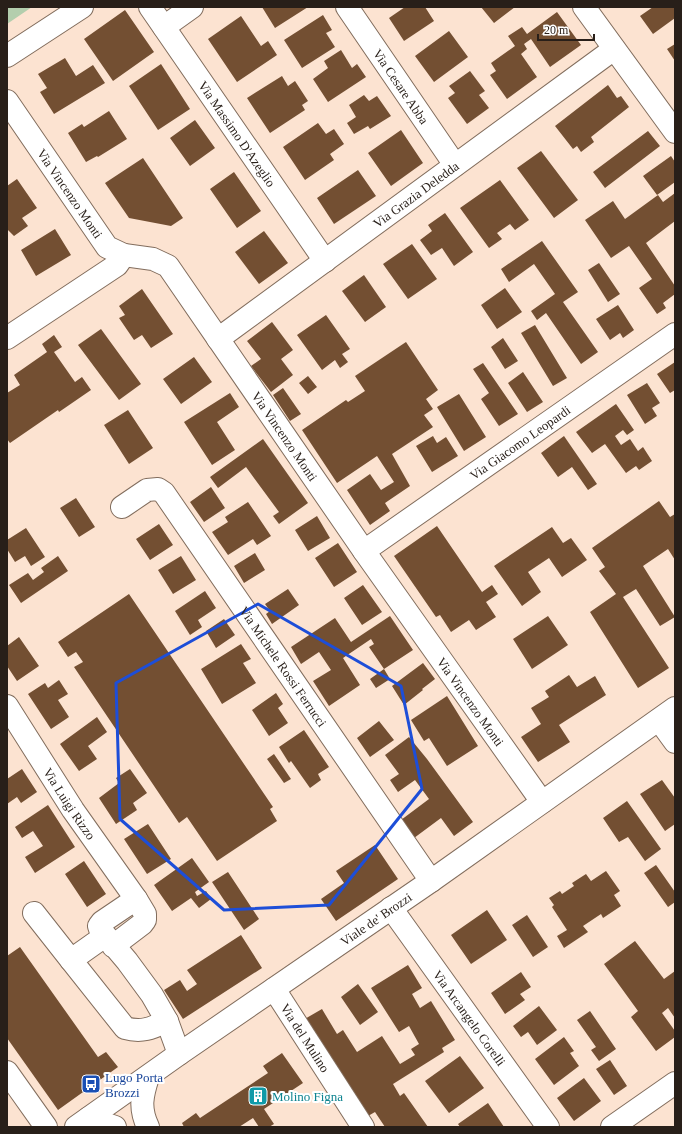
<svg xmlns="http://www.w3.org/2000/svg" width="682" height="1134" viewBox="0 0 682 1134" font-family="'Times New Roman',serif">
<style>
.green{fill:#b3cead}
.building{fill:#734f32}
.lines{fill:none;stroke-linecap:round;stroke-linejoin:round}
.minor-casing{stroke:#826d5d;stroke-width:24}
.minor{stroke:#fff;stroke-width:22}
.marked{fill:none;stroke:#1d4ed8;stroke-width:3;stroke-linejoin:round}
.labels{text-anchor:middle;stroke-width:4;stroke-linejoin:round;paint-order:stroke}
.street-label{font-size:13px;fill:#281f19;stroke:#fff}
.transit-label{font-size:13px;fill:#164399;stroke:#fff;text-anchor:start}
.culture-label{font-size:13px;fill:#0d838f;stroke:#fff;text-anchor:start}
</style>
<rect width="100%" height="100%" fill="#fce3d1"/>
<path class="green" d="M7,7H32L7,24Z"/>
<path class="building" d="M262,7H308L275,28Z
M405,7H425L434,21L404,41L389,18Z
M481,7H515L494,23Z
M653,7H675V18L653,34L640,16Z
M125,10L154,52L113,81L84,39Z
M557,12L581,45L550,67L531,39L524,44L527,49L521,54L537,77L507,99L490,75L496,71L491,63L515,46L508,36L522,27L527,34Z
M323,15L332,30L326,33L335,47L302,68L284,40Z
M241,16L261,46L268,41L277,55L237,82L208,39Z
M449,31L468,57L434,82L415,56Z
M675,44V61L667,49Z
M341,50L352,68L357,64L366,77L328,102L313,79L328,68L324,61Z
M65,58L76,76L93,65L105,83L54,114L40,92L47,88L38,74Z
M161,64L190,109L158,130L129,86Z
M470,71L485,91L479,95L489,108L467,124L448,98L455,93L449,86Z
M282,76L288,86L295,81L308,101L302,105L305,110L270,133L247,98Z
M608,85L617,98L621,96L629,107L591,137L594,142L581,152L577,146L573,149L555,126Z
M364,95L369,101L377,96L391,116L370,129L368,126L354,134L347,123L356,117L349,105Z
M109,111L127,139L98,157L97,156L86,162L68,133L82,124L84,127Z
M195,120L215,148L190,166L170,138Z
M318,123L326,134L334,129L344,144L330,154L334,160L305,180L283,147Z
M401,130L423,163L391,186L368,153Z
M648,131L660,146L605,188L593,172Z
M541,151L578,200L554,218L517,168Z
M671,156L675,162V182L657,195L643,176Z
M143,158L183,218L171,226L129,218L105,183Z
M358,170L376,196L334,224L317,198Z
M234,172L261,211L237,228L210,189Z
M17,179L37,208L22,218L28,226L14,236L7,229V186Z
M500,180L529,220L515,230L510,224L497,233L502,239L489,248L460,208Z
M675,193V221L646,243L675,286V294L663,303L666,308L657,314L639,288L652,279L629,246L611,258L585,220L613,201L625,219L658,195L663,202Z
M445,213L473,252L454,266L442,248L431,255L420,240L432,231L428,225Z
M55,229L71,255L36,276L21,250Z
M264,231L288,263L259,284L235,252Z
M542,241L578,292L563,302L598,352L581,364L546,313L537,320L531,311L555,294L534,264L509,282L501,269Z
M412,244L437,279L408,299L383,264Z
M599,263L620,294L608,302L588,270Z
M364,275L386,307L365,322L342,291Z
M505,288L522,312L497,329L481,305Z
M142,289L173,334L151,348L142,335L134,340L119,318L125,315L119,306Z
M618,305L634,330L623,338L620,333L610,340L596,319Z
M326,315L350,349L342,354L348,362L340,368L335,360L322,370L297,335Z
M272,322L293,350L281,359L293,375L271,392L251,366L261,359L247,341Z
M535,325L567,378L553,386L521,333Z
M101,329L141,384L119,400L78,345Z
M54,335L62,347L54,352L75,382L82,377L91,390L59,412L58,410L10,443L7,439V393L20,385L14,375L47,352L42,344Z
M503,338L518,361L505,369L491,347Z
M406,342L438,390L426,399L433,409L424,415L433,427L392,454L410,486L385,503L390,511L370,525L347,490L370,474L381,490L394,482L377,456L337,483L302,430L346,400L348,402L365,391L355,376Z
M194,357L212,382L181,404L163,379Z
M675,362V390L670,393L657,374Z
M483,363L518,414L499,426L481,399L489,393L473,369Z
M523,372L543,402L527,412L508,383Z
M308,376L317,387L308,394L299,383Z
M647,383L660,403L652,408L657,416L645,424L627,395Z
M283,388L301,414L290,421L273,395Z
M230,393L239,407L217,422L235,450L212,465L184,422Z
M459,394L486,437L464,451L437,407Z
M616,404L634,430L627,435L623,430L615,436L621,445L630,439L638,451L643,447L652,461L639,470L636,466L626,473L605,444L592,453L576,432Z
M128,410L153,448L129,464L104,425Z
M433,436L437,443L446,437L458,456L432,472L416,446Z
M564,436L597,484L588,490L572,467L558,477L541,453Z
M263,439L308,503L279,524L273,516L279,512L246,467L218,488L210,477Z
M211,487L225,508L204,522L190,502Z
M76,498L95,527L79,537L60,508Z
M659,501L670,517L675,514V560L668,549L643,566L675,617L660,626L636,589L623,597L669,668L638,688L590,612L616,594L599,571L605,567L592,548Z
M248,502L271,536L257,545L253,539L228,555L212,532L228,522L225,517Z
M317,516L330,538L308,551L295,530Z
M159,524L173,545L150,560L136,539Z
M437,526L482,592L492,585L498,594L486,602L496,617L476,630L469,620L451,632L440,615L436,617L394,556Z
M552,527L563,543L571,538L587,560L562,577L549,558L528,572L541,592L522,606L494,566Z
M26,528L45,557L31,566L25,556L15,562L7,549V540Z
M338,543L357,572L334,587L315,558Z
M255,553L265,570L244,583L234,566Z
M58,556L68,571L21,603L9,585L28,573L33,580L44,572L41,568Z
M181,556L196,580L173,594L158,570Z
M363,585L382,612L362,625L344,598Z
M288,589L299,605L272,624L266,614L270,611L265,604Z
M205,591L216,608L198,620L202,627L190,635L175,611Z
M129,594L273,807L270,809L277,821L217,861L187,817L179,823L74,667L83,662L76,652L68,657L58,642Z
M390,616L413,650L384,669L369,647L374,644L371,639L343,658L360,685L329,706L313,681L331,670L319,652L301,664L291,647L335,618L351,642Z
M548,616L568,645L532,669L513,639Z
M224,619L235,635L216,648L206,631Z
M19,637L39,666L17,681L7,666V646Z
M241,644L251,659L243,663L256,683L222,704L201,669Z
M423,663L435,679L422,689L423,690L404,705L392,686Z
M384,669L390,679L376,688L370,679Z
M569,675L577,687L595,676L606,695L559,725L570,742L538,762L521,737L541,724L531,708L549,697L545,691Z
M59,680L68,694L58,700L69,717L51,729L28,694L45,683L48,688Z
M276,693L283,704L278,708L288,723L269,736L252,710Z
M447,696L478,746L447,766L429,738L424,741L411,720Z
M97,717L107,732L88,746L97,759L79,771L60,744Z
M379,721L394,740L370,757L357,738Z
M304,730L329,767L318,774L321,780L310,788L291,761L289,763L279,747Z
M409,737L427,759L473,822L454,836L441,818L414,838L401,820L429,799L415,780L398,792L390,780L399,774L385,755Z
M274,754L291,779L284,783L267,759Z
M22,769L37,792L21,803L17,797L7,804V779Z
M130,769L147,793L133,803L137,810L116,824L99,798L119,783L116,778Z
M662,780L675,798V824L665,831L640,794Z
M627,801L661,849L645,861L628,837L619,842L603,818Z
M48,805L75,847L35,873L25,857L43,846L33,831L22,838L15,827Z
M148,824L171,859L147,874L124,839Z
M375,845L398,879L336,921L321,899L344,883L336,871Z
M192,858L209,882L195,892L197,896L206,891L211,899L199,908L191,898L172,911L154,885Z
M84,861L106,894L87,907L65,874Z
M656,865L675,892V902L668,907L644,873Z
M606,871L620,891L614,895L621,906L603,918L601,914L583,926L588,932L564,948L557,936L567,930L552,907L554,905L549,898L560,891L562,894L574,886L572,883L586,874L591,881Z
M228,872L259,919L244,930L212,882Z
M487,910L507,940L471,964L451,935Z
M527,915L548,947L533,957L512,925Z
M241,935L262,968L183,1019L164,990L180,980L187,991L197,984L187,970Z
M635,941L664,979L675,971V1018L668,1008L662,1013L675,1031V1037L656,1051L631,1017L638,1011L604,964Z
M20,947L98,1057L106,1052L118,1067L58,1110L7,1038V956Z
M408,965L422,988L412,994L420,1008L431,1001L455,1040L442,1048L444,1052L393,1084L400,1096L404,1093L428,1127H385L375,1112L368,1116L303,1020L322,1009L337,1034L343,1030L357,1052L382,1036L400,1064L415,1055L411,1049L419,1044L409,1026L399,1032L371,988Z
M521,972L531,987L520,994L525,1000L505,1014L491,993Z
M358,984L378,1012L360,1025L341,997Z
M539,1006L557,1030L537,1045L528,1032L521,1037L513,1026Z
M590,1011L616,1049L599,1061L591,1050L596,1047L577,1020Z
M564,1037L574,1051L570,1053L579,1066L554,1085L535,1059Z
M282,1053L303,1083L264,1109L274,1124L269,1127H259L253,1118L239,1127H184L182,1123L196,1113L200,1118L268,1073L263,1066Z
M460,1056L484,1088L449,1113L425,1081Z
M610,1060L627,1086L614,1095L596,1069Z
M584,1078L601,1101L574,1121L557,1098Z
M488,1103L504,1127H460L458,1124Z"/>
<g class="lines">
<g class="minor-casing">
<g id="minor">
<path id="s1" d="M150,7L325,261"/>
<path id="s2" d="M347,7L455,165"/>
<path d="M584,7L675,132"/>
<path d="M164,27L192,7"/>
<path d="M7,56L82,7"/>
<path id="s3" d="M7,101L107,247L124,255L153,259L168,266L364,551L542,802"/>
<path d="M7,338L117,265L124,255"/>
<path id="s4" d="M218,339L614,49"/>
<path id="s5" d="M122,507L147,490L158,489L164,493L431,881"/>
<path id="s6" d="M364,551L675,334"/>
<path id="s7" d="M7,706L73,810L136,899L145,914V920L142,924L113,946"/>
<path d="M659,720L675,742"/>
<path d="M136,899L102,922L99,926L100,929L127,961L152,995L167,1021L179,1054"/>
<path id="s8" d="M391,908L548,1127"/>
<path d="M34,913L71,960"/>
<path d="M105,936L71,960L125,1028C142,1033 152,1028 167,1021"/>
<path id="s9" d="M274,989L363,1127"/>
<path d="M7,1072L46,1127"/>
<path d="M148,1077C142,1096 139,1108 148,1127"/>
<path d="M89,1118L115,1127"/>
<path id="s10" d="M76,1127L179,1054L431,881L675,708"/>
<path d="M612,1127L675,1083"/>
</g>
</g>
<use href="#minor" class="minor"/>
</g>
<path class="marked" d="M258,604L401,686L422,789L329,905L224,910L120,819L116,683Z"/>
<defs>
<g id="bus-square" transform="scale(1)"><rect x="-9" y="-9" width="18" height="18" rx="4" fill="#1a4fb4" stroke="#fff"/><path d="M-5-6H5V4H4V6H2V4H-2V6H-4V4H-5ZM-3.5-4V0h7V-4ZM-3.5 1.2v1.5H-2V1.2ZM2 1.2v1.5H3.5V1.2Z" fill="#fff"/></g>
<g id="building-square" transform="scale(1)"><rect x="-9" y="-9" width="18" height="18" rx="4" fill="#0f9aa8" stroke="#fff"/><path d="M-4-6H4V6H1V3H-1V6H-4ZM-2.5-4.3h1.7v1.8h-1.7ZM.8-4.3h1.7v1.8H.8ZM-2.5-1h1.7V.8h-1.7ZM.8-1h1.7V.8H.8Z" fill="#fff"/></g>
</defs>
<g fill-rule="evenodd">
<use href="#bus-square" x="91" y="1084"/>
<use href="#building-square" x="258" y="1096"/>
</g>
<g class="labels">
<g class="street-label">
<text dy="5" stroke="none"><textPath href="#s2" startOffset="96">Via Cesare Abba</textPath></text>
<text dy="5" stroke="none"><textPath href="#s1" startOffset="154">Via Massimo D'Azeglio</textPath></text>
<text dy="5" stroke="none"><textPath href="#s3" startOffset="112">Via Vincenzo Monti</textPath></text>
<text dy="5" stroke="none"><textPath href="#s4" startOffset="245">Via Grazia Deledda</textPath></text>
<text dy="5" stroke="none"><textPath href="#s3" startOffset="448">Via Vincenzo Monti</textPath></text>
<text dy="5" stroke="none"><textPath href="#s6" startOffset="190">Via Giacomo Leopardi</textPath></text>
<text dy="5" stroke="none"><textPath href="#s5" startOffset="259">Via Michele Rossi Ferrucci</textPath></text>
<text dy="5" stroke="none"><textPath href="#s3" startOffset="772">Via Vincenzo Monti</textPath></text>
<text dy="5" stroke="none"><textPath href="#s7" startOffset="116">Via Luigi Rizzo</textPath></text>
<text dy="5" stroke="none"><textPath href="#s10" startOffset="365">Viale de' Brozzi</textPath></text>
<text dy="5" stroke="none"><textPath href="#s8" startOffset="135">Via Arcangelo Corelli</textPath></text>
<text dy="5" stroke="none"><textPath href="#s9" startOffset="58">Via del Mulino</textPath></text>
</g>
<g class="transit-label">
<text x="105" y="1082">Lugo Porta<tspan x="105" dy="15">Brozzi</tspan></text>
</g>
<g class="culture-label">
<text x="272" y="1101">Molino Figna</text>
</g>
</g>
<rect width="682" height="1134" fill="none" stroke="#281f19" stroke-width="16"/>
<path d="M538 34v6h56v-6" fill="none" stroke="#281f19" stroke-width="2"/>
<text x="544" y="34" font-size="12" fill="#281f19" stroke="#ffffff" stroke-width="3" paint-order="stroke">20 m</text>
</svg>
